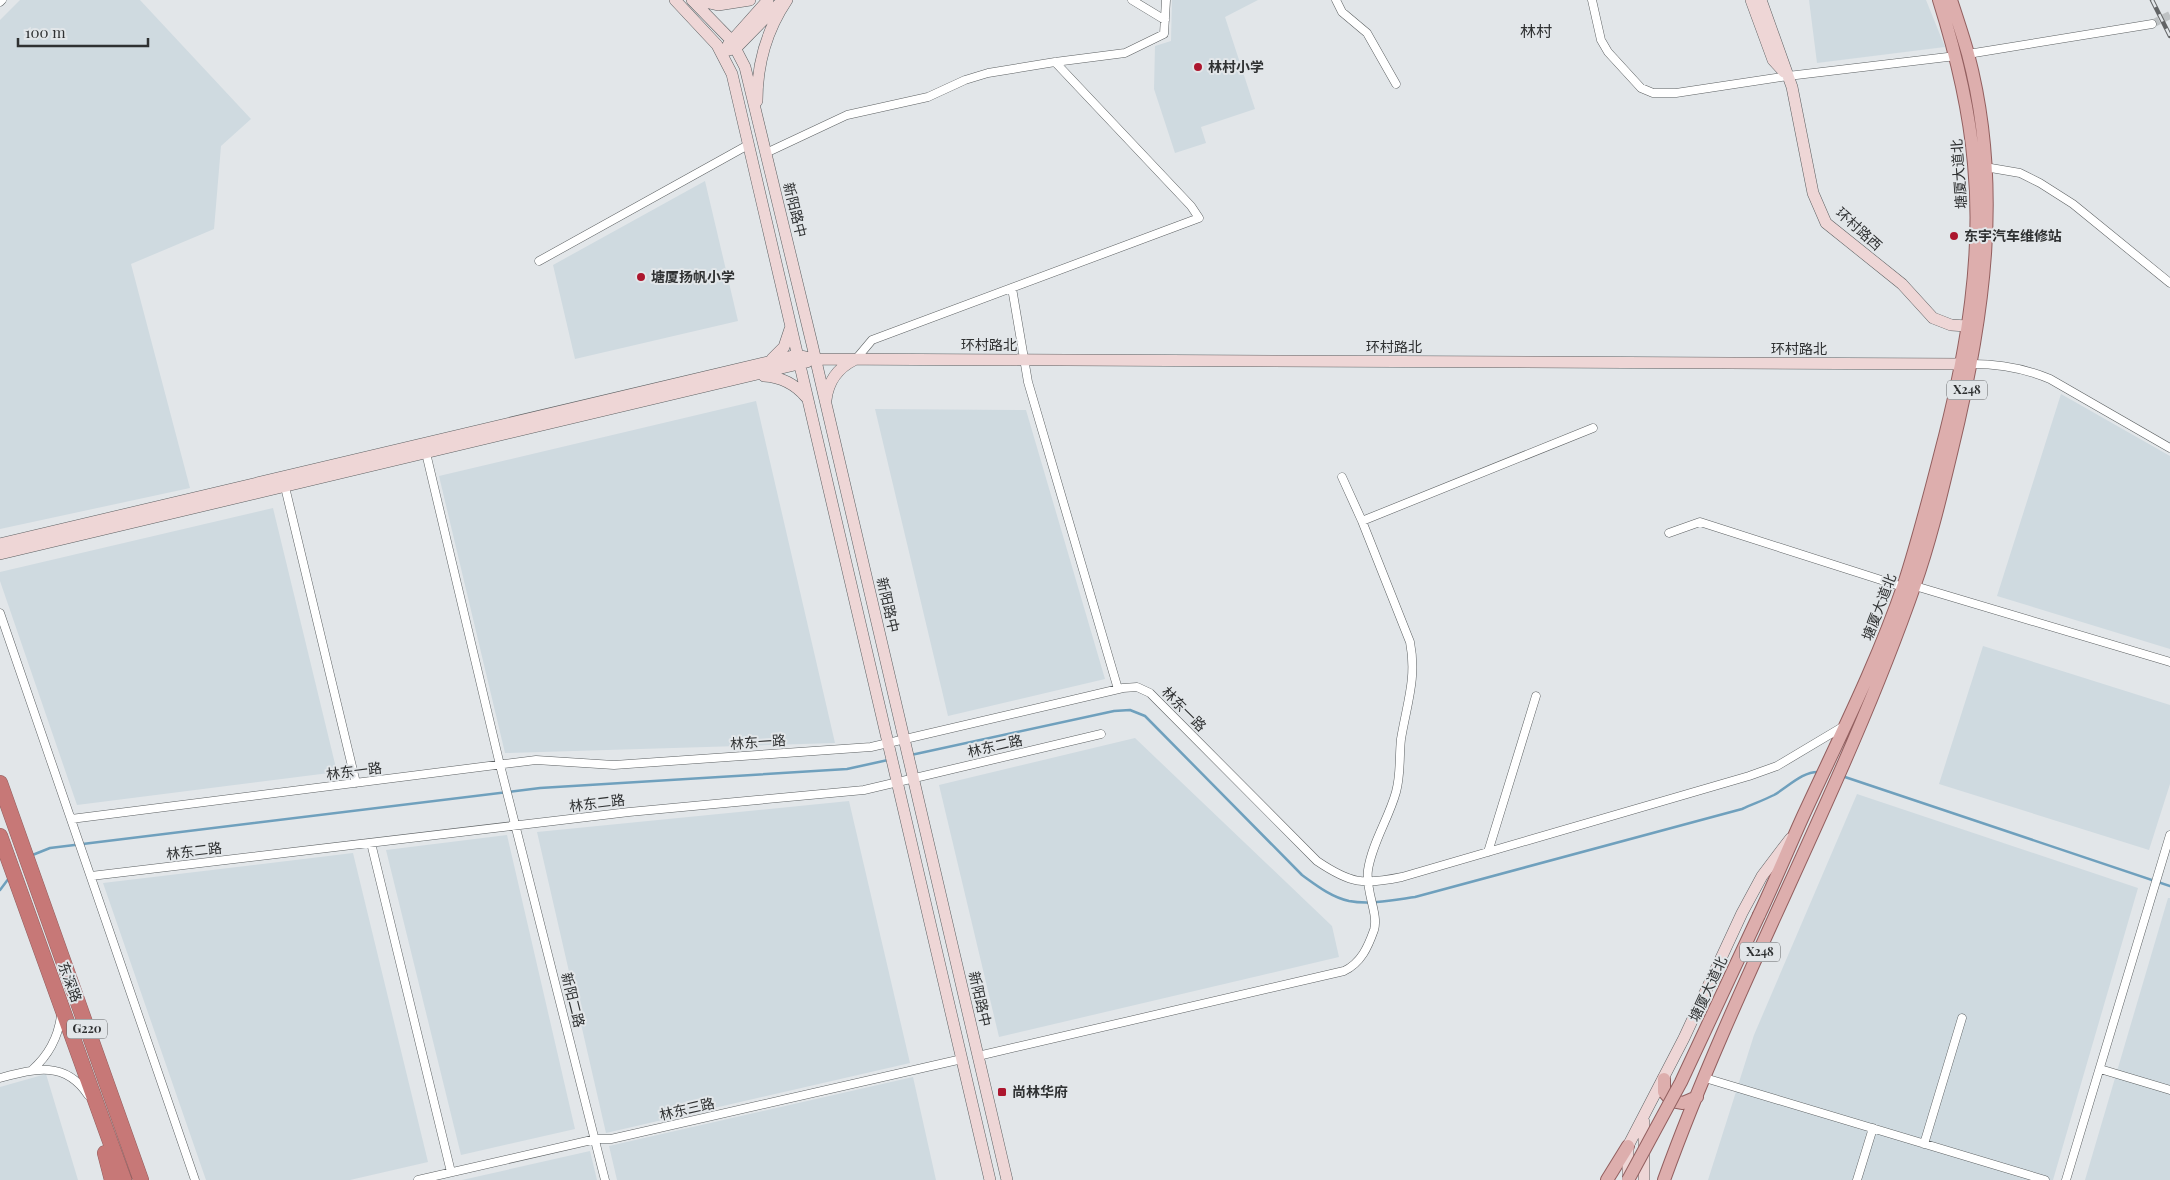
<svg xmlns="http://www.w3.org/2000/svg" width="2170" height="1180" viewBox="0 0 2170 1180" font-family="'Playfair Display','Noto Sans SC',serif">
<style>
.built{fill:#cfdae0}
.lines{fill:none;stroke-linecap:round;stroke-linejoin:round}
.stream{stroke:#6fa0bd;stroke-width:2.5}
.street-tunnel{stroke:#bec2c4;stroke-width:8;stroke-dasharray:8 4;stroke-linecap:butt}
.street-casing{stroke:#5c6062;stroke-width:9}
.secondary-casing{stroke:#5c6062;stroke-width:12}
.primary-casing{stroke:#925f5f;stroke-width:14}
.highway-casing{stroke:#925f5f;stroke-width:16}
.street{stroke:#fff;stroke-width:8}
.secondary{stroke:#eed6d6;stroke-width:11}
.primary{stroke:#ddaead;stroke-width:12}
.highway{stroke:#c77877;stroke-width:15}
.rail-casing{stroke:#626466;stroke-width:4.5}
.rail{stroke:#e2e6e9;stroke-width:2.5;stroke-dasharray:8;stroke-linecap:butt}
.primary-bridge-casing{stroke:#925f5f;stroke-width:14;stroke-linecap:butt}
.primary-bridge{stroke:#ddaead;stroke-width:12}
.poi-dot{fill:#ac162e;stroke:#e2e6e9;stroke-width:2}
.labels{text-anchor:middle;stroke-width:4;stroke-linejoin:round;paint-order:stroke}
.shield{fill:#e2e6e9;stroke:#656769;stroke-width:1}
.shield-label{font-size:12px;font-weight:bold;fill:#2f3132}
.poi-label{font-size:14px;font-weight:bold;fill:#2f3132;stroke:#e2e6e9;text-anchor:start}
.street-label{font-size:14px;fill:#2f3132;stroke:#e2e6e9}
.quarter-label{font-size:16px;fill:#2f3132;stroke:#e2e6e9}
</style>
<rect width="100%" height="100%" fill="#e2e6e9"/>
<path class="built" d="M20,0H140L251,119L221,146L214,229L131,264L190,488L0,529V20Z
M1172,0H1258L1225,17L1255,109L1201,127L1206,143L1175,153L1154,89L1155,46L1171,41Z
M1809,0H1926L1945,47L1817,63Z
M705,181L738,321L575,359L553,265Z
M2061,394L2170,456V649L1997,596Z
M756,401L835,743L505,753L439,476Z
M875,409L1026,410L1105,679L948,716Z
M273,508L337,772L77,805L0,581V572Z
M1983,646L2170,705V784L2149,850L1939,784Z
M1135,738L1332,926L1339,957L999,1037L939,785Z
M1857,794L2138,888L2053,1180H1708L1754,1035Z
M849,801L910,1063L606,1133L537,832Z
M507,835L575,1129L461,1155L386,850Z
M353,853L428,1162L350,1180H206L103,883Z
M2168,898H2170V1180H2085Z
M46,1074L78,1180H0V1087Z
M913,1077L936,1180H617L609,1146Z
M590,1151L597,1180H462Z"/>
<g class="lines">
<path class="stream" d="M911,755L1114,711L1130,710L1145,716L1302,875C1316,885 1331,897 1349,901C1370,905 1394,900 1415,897L1742,809C1753,804 1764,800 1774,795C1788,787 1803,771 1819,772
M1842,776L2170,886
M30,856L50,848L540,788L847,769L888,760
M0,890L9,878"/>
<path class="street-tunnel" d="M2152,24L2170,15"/>
<g class="street-casing">
<path id="street" d="M1132,0L1165,20
M1336,0L1342,12L1367,33L1396,84
M1592,0L1601,40L1608,52L1641,88L1653,93H1676L1788,76L1956,56
M0,2L2,0
M1968,54L2152,24
M766,153L847,115L928,97L965,80L988,73L1055,62L1125,53L1164,34L1166,0
M1985,167L2020,173L2040,183L2073,204L2170,283
M539,261L748,145
M1012,288L1028,382L1118,689
M856,359L872,340L1199,218L1191,206L1055,62
M1972,364C2000,364 2024,368 2050,379L2170,448
M426,453L500,765L605,1180
M285,487L356,783
M1362,521L1593,428
M1669,533L1700,522L1903,587
M1915,586L2170,662
M0,613L195,1180
M71,819L536,760L614,765L871,747L1123,688L1137,687L1150,693L1317,861C1351,884 1363,885 1402,877L1749,776L1777,766L1844,726
M371,843L451,1172
M1488,852L1536,696
M91,876L629,812L864,790L1101,734
M978,1056L1344,971C1361,963 1368,947 1374,930C1379,914 1365,891 1368,870C1372,843 1389,818 1396,792C1401,774 1399,757 1401,739C1407,703 1417,678 1410,642L1362,521L1342,477
M2100,1069L2170,1090
M32,1070C49,1055 58,1038 61,1016
M0,1078C34,1069 65,1060 88,1095
M1705,1078L2045,1180
M1924,1144L1962,1018
M418,1180L596,1139H611L962,1059
M1857,1180L1873,1128
M2066,1180L2170,835"/>
</g>
<g class="secondary-casing">
<path id="secondary" d="M675,0L717,45L732,74L990,1180
M692,0L731,40L745,67L812,344L1007,1180
M696,0L718,5L750,0
M1751,0L1773,60L1784,72
M1761,0L1792,87L1813,193L1826,223L1902,284L1933,318L1951,325L1967,326
M728,45L768,0
M729,50L736,48L781,2
M757,101C757,64 766,31 787,0
M772,359L784,347L790,329
M764,376C781,377 795,384 806,397
M826,400C828,382 838,368 854,360
M0,544L797,355L815,359L1968,364
M0,554L807,362
M1644,1122V1180
M1628,1180V1146L1684,1038L1742,913L1762,876L1790,839"/>
</g>
<g class="primary-casing">
<path id="primary" d="M1759,915C1775,881 1789,847 1804,814C1839,738 1877,663 1904,584C1920,535 1932,486 1945,436C1967,348 1983,256 1974,164C1969,107 1956,54 1939,0
M1664,1079V1092L1672,1101L1683,1103L1697,1097
M1607,1180L1628,1146
M1664,1180C1737,978 1843,790 1914,587C1930,542 1941,495 1952,449C1984,318 2003,186 1968,54C1963,36 1957,18 1951,0"/>
</g>
<g class="highway-casing">
<path id="highway" d="M0,783L141,1180
M0,836L124,1180
M105,1153L112,1180"/>
</g>
<use href="#street" class="street"/>
<use href="#secondary" class="secondary"/>
<use href="#primary" class="primary"/>
<use href="#highway" class="highway"/>
<g class="rail-casing">
<path id="rail" d="M2152,0L2170,36"/>
</g>
<use href="#rail" class="rail"/>
<g class="primary-bridge-casing">
<path id="primary-bridge" d="M1628,1180L1681,1082L1759,915"/>
</g>
<use href="#primary-bridge" class="primary-bridge"/>
</g>
<g class="poi-dot">
<circle cx="1198" cy="67" r="5"/>
<circle cx="1954" cy="236" r="5"/>
<circle cx="641" cy="277" r="5"/>
<rect x="997" y="1087" width="10" height="10" rx="2.5"/>
</g>
<g class="labels">
<g class="shield">
<rect x="1947" y="380.5" width="40" height="19" rx="4"/>
<rect x="1740" y="942.5" width="40" height="19" rx="4"/>
<rect x="67" y="1019.5" width="40" height="19" rx="4"/>
</g>
<g class="shield-label">
<text x="1967" y="394">X248</text>
<text x="1760" y="956">X248</text>
<text x="87" y="1033">G220</text>
</g>
<g class="poi-label">
<text x="1208" y="72">林村小学</text>
<text x="1964" y="241">东宇汽车维修站</text>
<text x="651" y="282">塘厦扬帆小学</text>
<text x="1012" y="1097">尚林华府</text>
</g>
<g class="street-label">
<text transform="translate(1959 174) rotate(-94)" y="5">塘厦大道北</text>
<text transform="translate(795 210) rotate(76)" y="5">新阳路中</text>
<text transform="translate(1859 229) rotate(42)" y="5">环村路西</text>
<text x="989" y="350">环村路北</text>
<text x="1394" y="352">环村路北</text>
<text x="1799" y="354">环村路北</text>
<text transform="translate(888 605) rotate(77)" y="5">新阳路中</text>
<text transform="translate(1879 607) rotate(-69)" y="5">塘厦大道北</text>
<text transform="translate(1184 709) rotate(45)" y="5">林东一路</text>
<text transform="translate(758 742) rotate(-4)" y="5">林东一路</text>
<text transform="translate(995 746) rotate(-13)" y="5">林东二路</text>
<text transform="translate(354 771) rotate(-7)" y="5">林东一路</text>
<text transform="translate(597 803) rotate(-7)" y="5">林东二路</text>
<text transform="translate(194 851) rotate(-7)" y="5">林东二路</text>
<text transform="translate(70 982) rotate(70)" y="5">东深路</text>
<text transform="translate(1708 989) rotate(-65)" y="5">塘厦大道北</text>
<text transform="translate(980 999) rotate(77)" y="5">新阳路中</text>
<text transform="translate(573 1000) rotate(76)" y="5">新阳二路</text>
<text transform="translate(687 1109) rotate(-13)" y="5">林东三路</text>
</g>
<g class="quarter-label">
<text x="1536" y="37">林村</text>
</g>
</g>
<path d="M18 38v8h130v-8" fill="none" stroke="#2f3132" stroke-width="2.5"/>
<text x="25" y="38" font-size="15" fill="#2f3132" stroke="#e2e6e9" stroke-width="4" paint-order="stroke">100 m</text>
</svg>
